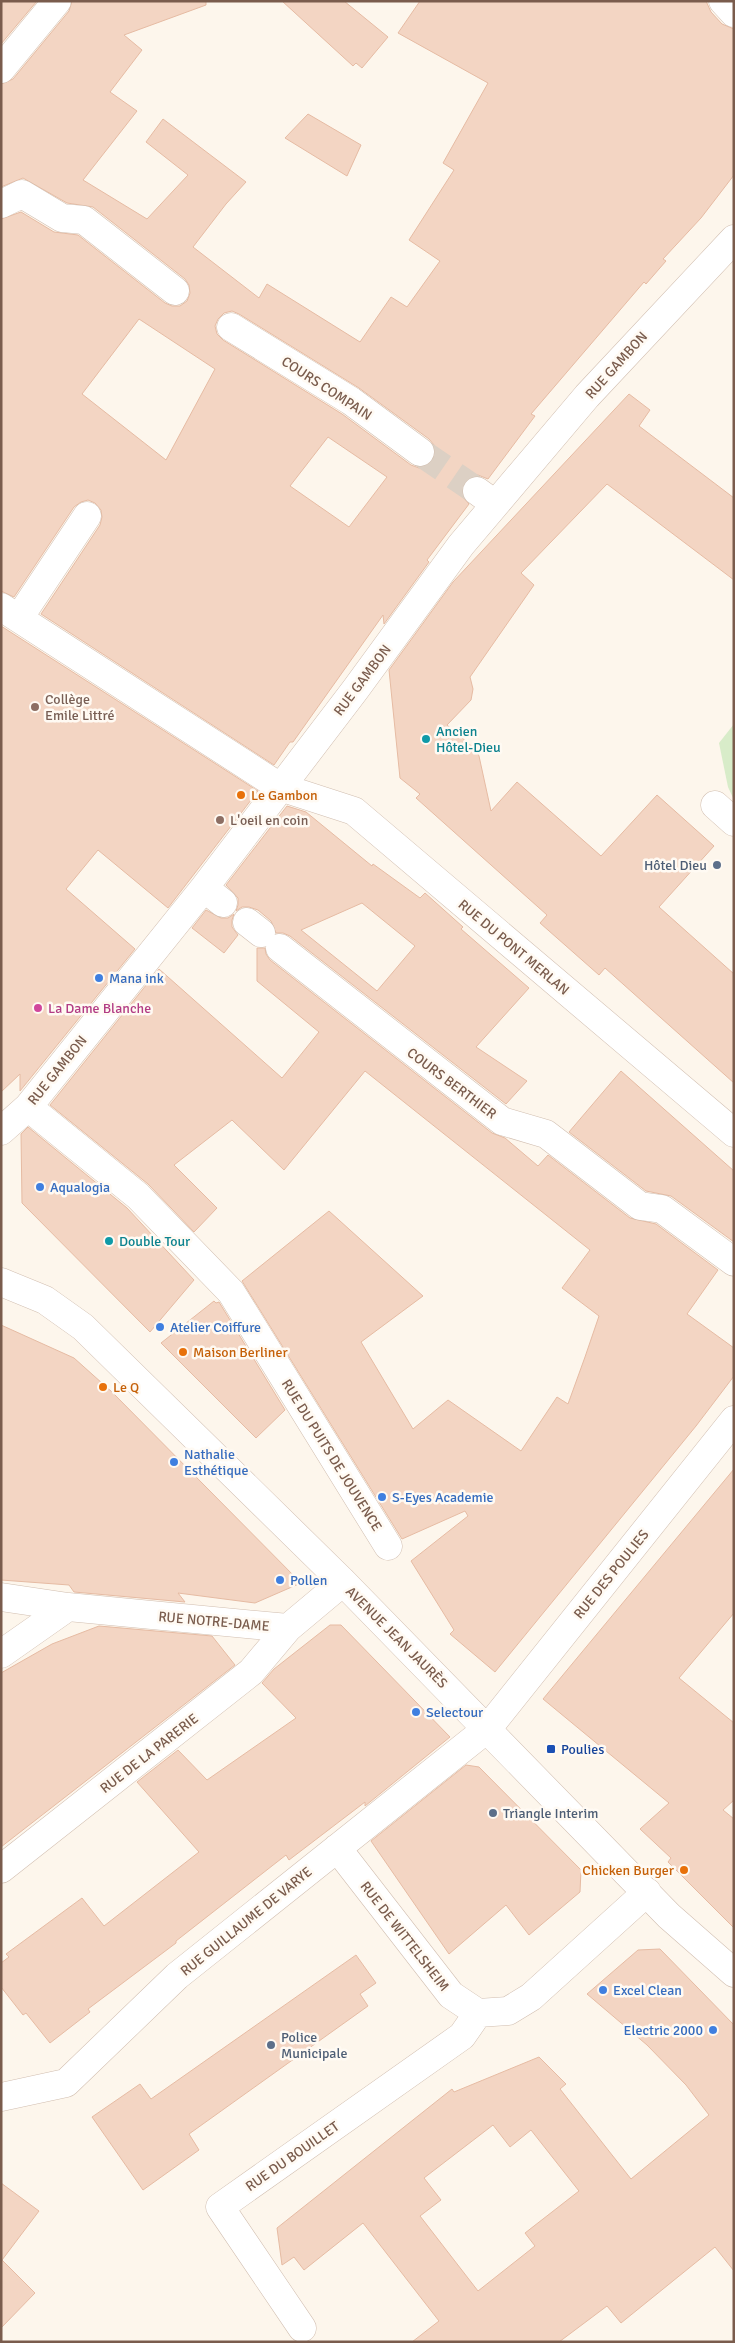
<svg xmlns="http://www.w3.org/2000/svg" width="735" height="2343" viewBox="0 0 735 2343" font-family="Signika,sans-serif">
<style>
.green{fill:#d8ecc9}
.building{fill:#f3d5c3;stroke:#e6bba3;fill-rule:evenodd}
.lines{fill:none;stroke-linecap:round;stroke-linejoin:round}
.minor-tunnel{stroke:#dcd0c4;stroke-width:28;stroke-dasharray:28 14;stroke-linecap:butt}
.minor-casing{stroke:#d1beb0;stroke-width:29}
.minor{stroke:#fff;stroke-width:28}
.education-dot{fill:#8d6e63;stroke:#fffaf3;stroke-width:2}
.culture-dot{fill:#0f9aa8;stroke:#fffaf3;stroke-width:2}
.food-dot{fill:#e8710a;stroke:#fffaf3;stroke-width:2}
.service-dot{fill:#5c6f8a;stroke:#fffaf3;stroke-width:2}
.shop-dot{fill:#3f7fe0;stroke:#fffaf3;stroke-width:2}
.hotel-dot{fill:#d1479c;stroke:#fffaf3;stroke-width:2}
.transit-dot{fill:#1a4fb4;stroke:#fffaf3;stroke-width:2}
.labels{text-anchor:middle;stroke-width:5;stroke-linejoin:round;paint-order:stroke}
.street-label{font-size:14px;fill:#7a5c4d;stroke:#fffaf3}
.education-label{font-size:14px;fill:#785e54;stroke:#fffaf3;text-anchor:start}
.culture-label{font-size:14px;fill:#0d838f;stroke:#fffaf3;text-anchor:start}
.food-label{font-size:14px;fill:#c56008;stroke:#fffaf3;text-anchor:start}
.service-label{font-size:14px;fill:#4e5e75;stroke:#fffaf3;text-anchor:start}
.shop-label{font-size:14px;fill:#366cbe;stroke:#fffaf3;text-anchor:start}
.hotel-label{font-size:14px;fill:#b23c85;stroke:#fffaf3;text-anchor:start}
.transit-label{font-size:14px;fill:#164399;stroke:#fffaf3;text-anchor:start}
</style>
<rect width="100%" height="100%" fill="#fdf6ec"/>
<path class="green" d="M734,724V800L728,787L719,743Z"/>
<path class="building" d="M1,1H37L1,44Z
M72,1H206V5L124,35L142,50L110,92L137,111L83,180L147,219L188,175L146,142L163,119L246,182L226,204L193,247L259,298L267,284L360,342L391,297L407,307L440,261L409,240L454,170L443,163L488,83L398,33L420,1H706L711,12L722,24L734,29V175L701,218L663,259L666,261L646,284L644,282L531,414L535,416L488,479L478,475L471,477L465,482L462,489L463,497L469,504L427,560L429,562L384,624L383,615L293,742H290L274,765L41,614L100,525L102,517L101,510L95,503L88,500L81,502L74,507L14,597L1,591V219L21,212L54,232L78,235L165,303L172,306H180L187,301L190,293L189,285L185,279L93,207L67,203L23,178L1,187V84L13,79L69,11ZM232,311L239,314L359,388L429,439L434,445L436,453L432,462L427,466L419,468L411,465L342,414L223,340L217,334L215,326L218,319L224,313ZM139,319L215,369L166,460L82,394ZM328,437L387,477L349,527L290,486Z
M282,1H344L388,37L362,68L356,63L353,66Z
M308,114L361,145L347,176L285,138Z
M629,394L650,410L639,426L734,498V580L607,484L521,573L534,585L470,677L473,689L471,700L447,725L476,750L479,756L491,811L517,782L601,856L657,795L714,846L659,907L734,974V1083L605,968L599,975L540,923L547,915L416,798L420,794L400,778L389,670L453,582Z
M1,626L258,791L168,908L98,850L66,889L135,949L20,1091V1074L1,1092Z
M287,806L306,812L372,866L373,864L420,898L425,893L463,927L461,929L529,988L476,1047L527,1081L506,1104L290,936L283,933H276L271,921L258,910L249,907H242L236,911L238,905V898L226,885ZM362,903L415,946L377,991L301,930Z
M206,910L221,918H228L234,914L232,920V927L238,935L224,953L192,928Z
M257,948H265L266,954L270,960L492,1133L505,1138L538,1166L548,1155L630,1218L656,1224L718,1270L687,1314L734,1348V1376L696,1426L495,1672L450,1634L454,1630L411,1561L468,1516L465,1511L402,1539L242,1281L329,1211L423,1296L361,1342L413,1429L448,1400L521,1451L557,1397L568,1404L585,1357L599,1316L562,1288L590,1250L365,1071L284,1170L232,1120L174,1165L217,1208L194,1232L148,1184L50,1105L159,969L282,1078L319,1032L257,981Z
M621,1071L734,1171V1242L671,1196L646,1191L569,1132Z
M28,1127L127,1208L194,1280L150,1332L22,1203L21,1134Z
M214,1301L216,1303L219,1302L285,1410L256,1438L161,1343Z
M1,1325L74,1358L112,1392L301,1583L255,1603L178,1593L185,1602L74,1592L69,1585L1,1580Z
M734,1469V1613L679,1678L734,1723V1800L723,1810L734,1819V1928L668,1862L671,1858L640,1829L669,1803L543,1699Z
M330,1625H341L450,1737L365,1806V1802L289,1860L286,1855L176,1941V1943L88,2009L90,2012L50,2043L26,2013L23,2015L1,1987V1963L9,1957L6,1954L82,1898L104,1926L199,1852L137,1782L178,1750L207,1780L296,1718L262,1683L274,1669Z
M99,1626L212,1636L235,1665L1,1847V1673L52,1644Z
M466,1765L479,1767L581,1870L580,1892L529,1935L506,1905L449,1954L371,1841Z
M660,1949L734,2025V2271L715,2247L621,2323L607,2306L559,2342H412L439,2321L363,2223L304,2270L294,2257L282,2265L277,2228L452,2089L454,2092L539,2057L566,2084L560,2089L631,2179L709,2115L686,2085L647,2045L587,1994L638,1950ZM493,2125L510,2147L531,2130L579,2191L525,2233L535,2246L478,2291L420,2216L441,2200L424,2178Z
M356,1955L376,1983L360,1994L368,2006L189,2134L199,2150L143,2190L92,2117L140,2084L151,2099Z
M1,2183L39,2211L2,2260L35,2293L1,2328Z"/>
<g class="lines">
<path class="minor-tunnel" d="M420,452L477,491"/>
<g class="minor-casing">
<path id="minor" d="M723,1L734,13
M1,69L57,1
M1,204L22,194L62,218L84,220L175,291
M231,327L351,401L420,452
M477,491L495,504
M1,607L280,787L354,811L734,1133
M19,618L87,516
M715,805L734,822
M204,888L223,903
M247,922L261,933
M280,948L502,1121L546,1134L640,1206L662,1209L734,1262
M28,1107L138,1196L231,1292L388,1546
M1,1131L28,1107L204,888L355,690L461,545L587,396L734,239
M1,1282L45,1300L83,1327L343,1582L669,1916L734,1973
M1,1597L68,1607L288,1628
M1,1654L68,1607
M337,1848L451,1995L478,2013L508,2011L531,1997L647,1892
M1,1869L251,1672L288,1628L343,1582
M1,2097L66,2083L177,1976L488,1728L734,1420
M302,2328L220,2207L462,2036L478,2013"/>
</g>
<use href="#minor" class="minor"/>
</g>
<g class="education-dot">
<circle cx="35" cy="707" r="5"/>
<circle cx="220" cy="820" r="5"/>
</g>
<g class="culture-dot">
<circle cx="426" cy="739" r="5"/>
<circle cx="109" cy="1241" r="5"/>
</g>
<g class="food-dot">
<circle cx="241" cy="795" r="5"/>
<circle cx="183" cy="1352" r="5"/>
<circle cx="103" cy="1387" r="5"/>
<circle cx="684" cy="1870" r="5"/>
</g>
<g class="service-dot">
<circle cx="717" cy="865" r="5"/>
<circle cx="493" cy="1813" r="5"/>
<circle cx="271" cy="2045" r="5"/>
</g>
<g class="shop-dot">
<circle cx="99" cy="978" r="5"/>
<circle cx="40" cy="1187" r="5"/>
<circle cx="160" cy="1327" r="5"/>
<circle cx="174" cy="1462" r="5"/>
<circle cx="382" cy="1497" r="5"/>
<circle cx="280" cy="1580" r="5"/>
<circle cx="416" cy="1712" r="5"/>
<circle cx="603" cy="1990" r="5"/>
<circle cx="713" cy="2030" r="5"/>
</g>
<circle class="hotel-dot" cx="38" cy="1008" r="5"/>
<rect class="transit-dot" x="546" y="1744" width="10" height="10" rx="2.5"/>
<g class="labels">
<g class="street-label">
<text transform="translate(616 365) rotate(-48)" y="5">RUE GAMBON</text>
<text transform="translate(327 388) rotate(33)" y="5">COURS COMPAIN</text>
<text transform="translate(362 680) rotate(-53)" y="5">RUE GAMBON</text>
<text transform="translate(514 947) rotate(40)" y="5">RUE DU PONT MERLAN</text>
<text transform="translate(57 1070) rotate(-51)" y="5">RUE GAMBON</text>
<text transform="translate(452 1083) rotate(37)" y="5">COURS BERTHIER</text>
<text transform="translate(332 1455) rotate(58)" y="5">RUE DU PUITS DE JOUVENCE</text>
<text transform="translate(611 1574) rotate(-51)" y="5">RUE DES POULIES</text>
<text transform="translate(214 1621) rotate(5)" y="5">RUE NOTRE-DAME</text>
<text transform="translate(397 1637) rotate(45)" y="5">AVENUE JEAN JAURÈS</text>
<text transform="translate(149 1753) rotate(-38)" y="5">RUE DE LA PARERIE</text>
<text transform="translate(246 1921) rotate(-39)" y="5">RUE GUILLAUME DE VARYE</text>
<text transform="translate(405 1936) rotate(52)" y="5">RUE DE WITTELSHEIM</text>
<text transform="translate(292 2156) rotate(-35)" y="5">RUE DU BOUILLET</text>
</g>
<g class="education-label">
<text x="45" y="704">Collège<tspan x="45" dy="16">Emile Littré</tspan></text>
<text x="230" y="825">L'oeil en coin</text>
</g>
<g class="culture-label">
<text x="436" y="736">Ancien<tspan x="436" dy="16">Hôtel-Dieu</tspan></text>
<text x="119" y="1246">Double Tour</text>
</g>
<g class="food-label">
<text x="251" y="800">Le Gambon</text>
<text x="193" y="1357">Maison Berliner</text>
<text x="113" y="1392">Le Q</text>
<text x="674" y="1875" text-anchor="end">Chicken Burger</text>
</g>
<g class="service-label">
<text x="707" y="870" text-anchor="end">Hôtel Dieu</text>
<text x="503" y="1818">Triangle Interim</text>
<text x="281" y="2042">Police<tspan x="281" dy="16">Municipale</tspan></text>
</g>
<g class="shop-label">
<text x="109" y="983">Mana ink</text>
<text x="50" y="1192">Aqualogia</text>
<text x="170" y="1332">Atelier Coiffure</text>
<text x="184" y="1459">Nathalie<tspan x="184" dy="16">Esthétique</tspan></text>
<text x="392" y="1502">S-Eyes Academie</text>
<text x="290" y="1585">Pollen</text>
<text x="426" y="1717">Selectour</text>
<text x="613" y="1995">Excel Clean</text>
<text x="703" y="2035" text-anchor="end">Electric 2000</text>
</g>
<g class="hotel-label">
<text x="48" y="1013">La Dame Blanche</text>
</g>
<g class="transit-label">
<text x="561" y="1754">Poulies</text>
</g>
</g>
<rect width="735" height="2343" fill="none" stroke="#7a5c4d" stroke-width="5"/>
</svg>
